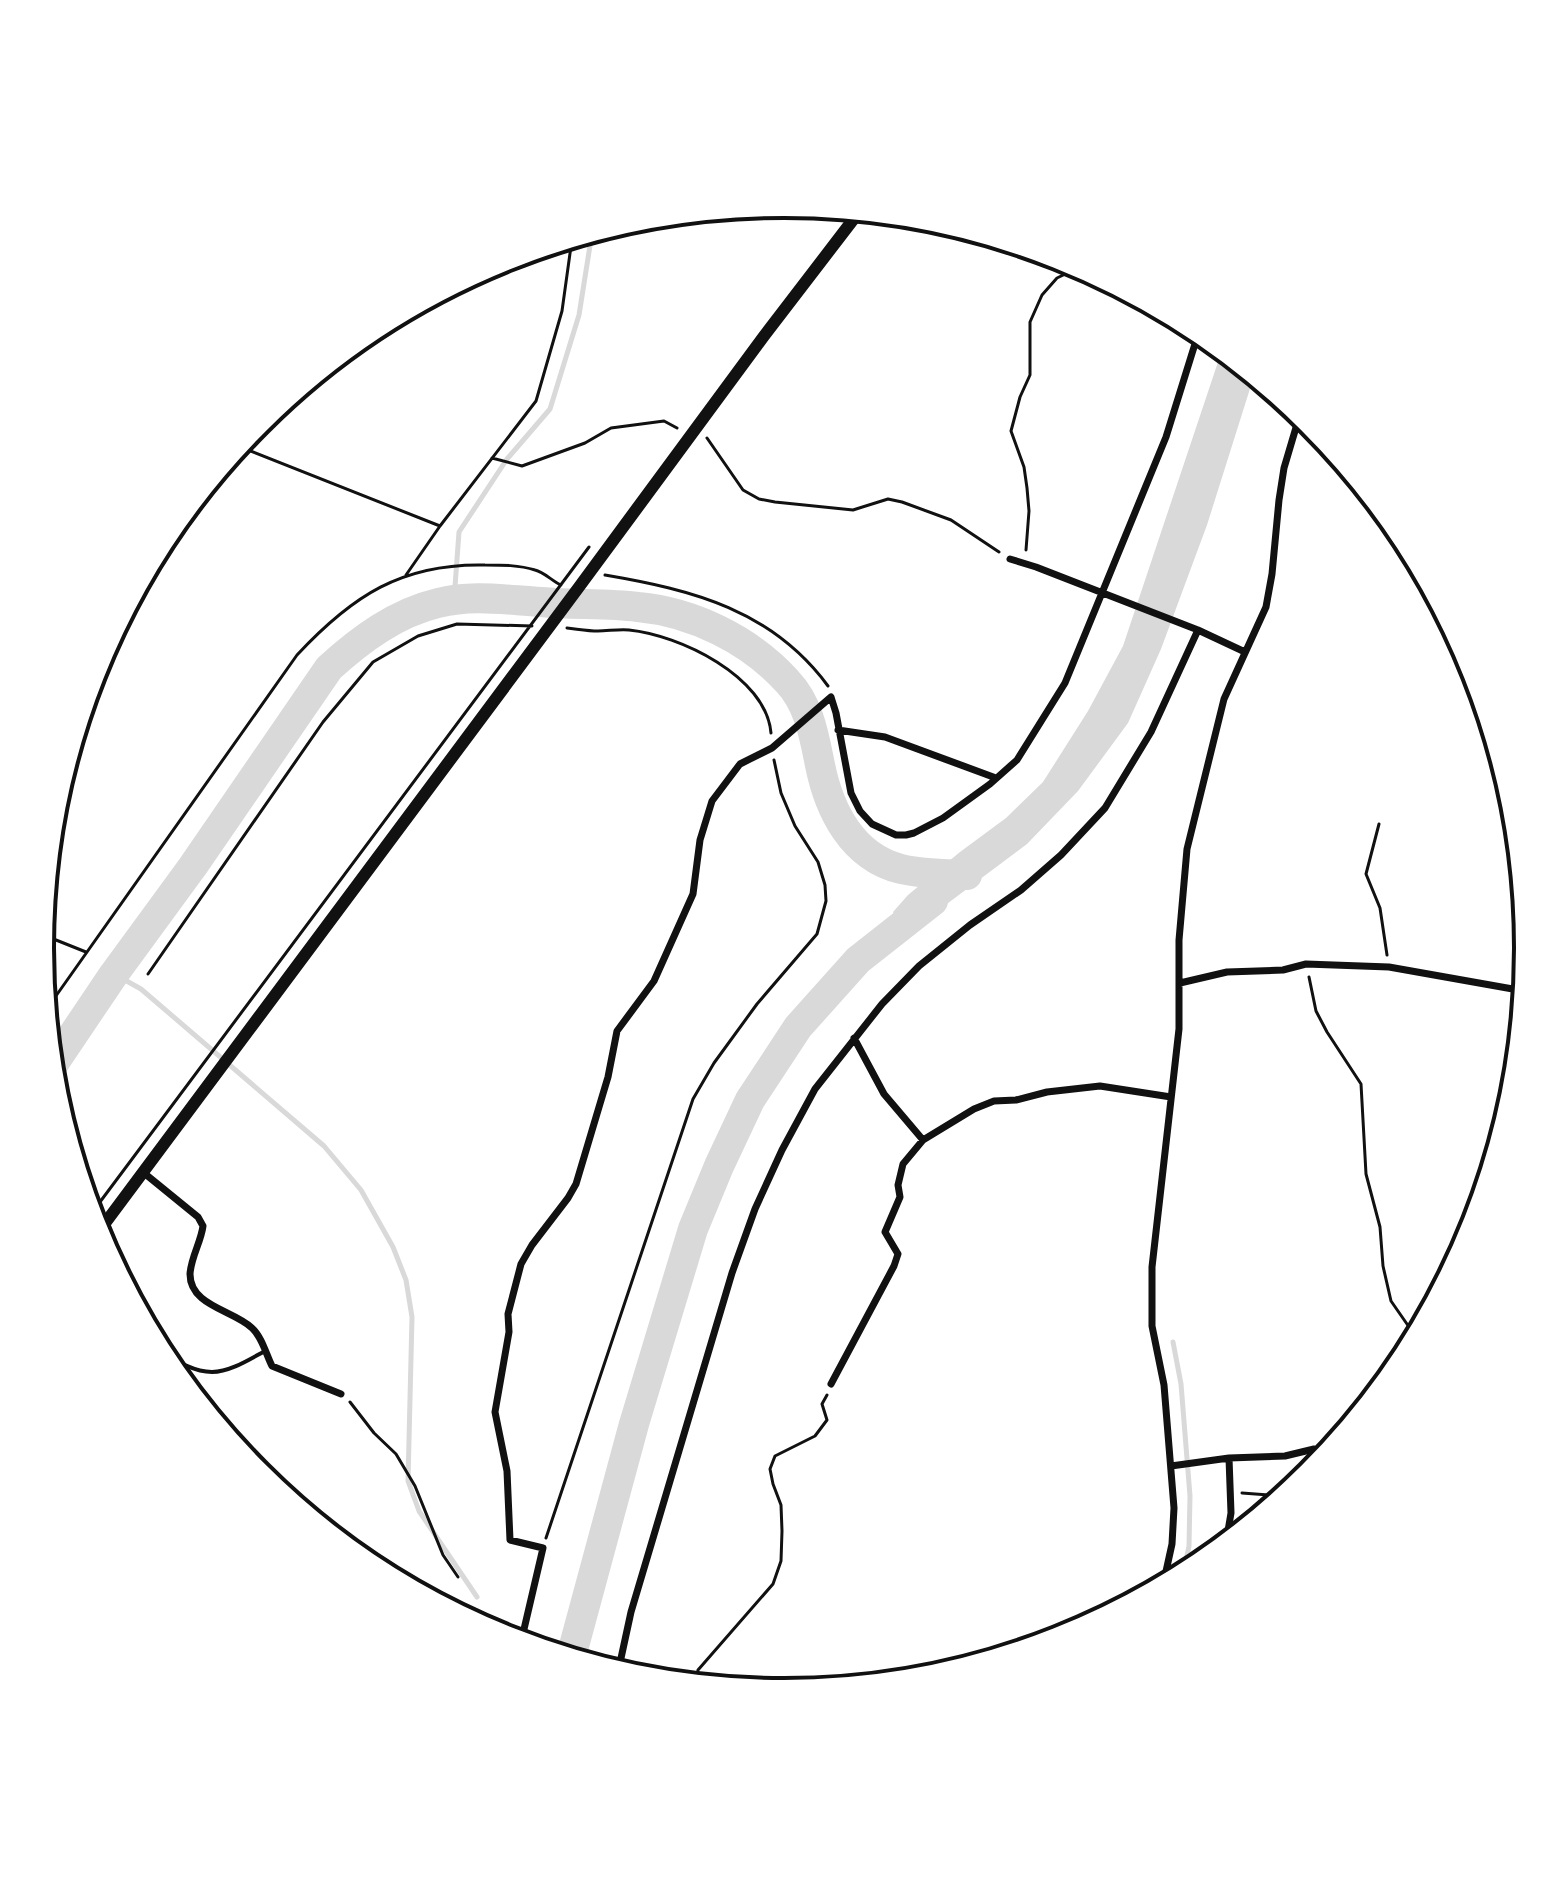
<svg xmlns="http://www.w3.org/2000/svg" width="1568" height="1897" viewBox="0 0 1568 1897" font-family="Cabin,sans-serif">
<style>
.water{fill:#d9d9d9}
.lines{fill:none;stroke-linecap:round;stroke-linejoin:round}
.stream{stroke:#d9d9d9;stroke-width:5}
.river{stroke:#d9d9d9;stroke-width:30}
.path{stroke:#111;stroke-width:3}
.service{stroke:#111;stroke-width:4}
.minor{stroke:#111;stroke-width:7}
.primary{stroke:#111;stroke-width:12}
.rim{fill:none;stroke:#111;stroke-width:4}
</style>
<rect width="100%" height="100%" fill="#fff"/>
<path class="water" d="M1222,350L1254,376L1207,525L1161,649L1128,723L1078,791L1027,844L904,936L893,912L908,895L960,852L1006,818L1043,782L1088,711L1123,646Z"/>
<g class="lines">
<path class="stream" d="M454,600L459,532L507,459L550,409L579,315L592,233
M114,974L141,989L324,1146L361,1190L393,1247L406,1280L412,1317L408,1481L419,1511L477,1597
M1173,1342L1181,1384L1190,1496L1189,1546L1183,1575"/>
<path class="river" d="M52,1066L114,974L193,866L329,668C361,639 396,613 438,603C473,594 505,600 541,602C573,605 606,603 638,607C693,612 750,640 787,681C809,704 814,735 820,765C829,810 852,857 901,869C922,874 945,874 967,875
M571,1657L634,1424L693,1229L719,1166L750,1100L798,1027L858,960L933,901"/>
<path class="path" d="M707,438L743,490L759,499L775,502L853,510L888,499L902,502L951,520L999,552
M238,446L440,526
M492,458L522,466L585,443L611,428L664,421L677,428
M1026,550L1029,511L1027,488L1024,467L1011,431L1020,397L1030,375V322L1042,295L1057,278L1080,267
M406,575L440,526L536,401L562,311L572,239
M605,575C693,590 772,610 828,686
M567,628C577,629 588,631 598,631C608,631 619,629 629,630C679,635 766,676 771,733
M1379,824L1366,874L1380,908L1387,955
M41,934L86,952
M148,974L323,722L373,662L418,636L457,624L532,626
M1309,977L1316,1011L1327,1032L1361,1084L1366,1174L1380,1227L1383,1266L1391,1301L1416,1337
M46,1010L297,655C352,596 402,563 485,565C502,565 519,565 535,570C544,572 552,581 561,585
M91,1214L589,547
M350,1402L374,1433L396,1454L415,1486L443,1555L458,1577
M1242,1493L1284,1496
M546,1538L693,1099L714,1063L757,1004L817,934L826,901L825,885L818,862L795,826L781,793L774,760
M696,1684L698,1670L773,1584L781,1561L782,1531L781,1505L773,1484L770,1469L775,1456L815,1436L827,1420L822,1404L827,1395"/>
<path class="service" d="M160,1351C175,1360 193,1372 212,1372C230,1372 250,1359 265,1351"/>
<path class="minor" d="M1010,559L1036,567L1198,630L1245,652
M838,730L885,737L996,778
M1180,983L1227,972L1283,970L1306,964L1389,967L1524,991
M854,1038L884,1094L923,1140
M144,1173L198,1217L203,1226C201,1242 191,1257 190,1274C190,1306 233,1310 252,1328C262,1337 266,1354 272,1366L341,1394
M831,1384L894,1266L898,1254L885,1232L900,1197L898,1185L903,1164L923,1140L974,1109L994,1101L1016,1100L1047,1092L1100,1086L1171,1097
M1229,1458L1285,1456L1314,1449
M1171,1466L1229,1458L1231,1513L1226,1543
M1163,1585L1172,1544L1174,1508L1164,1385L1152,1326V1267L1179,1029V940L1187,849L1224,699L1266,607L1272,574L1279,500L1284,468L1300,414
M521,1642L543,1548L510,1540L507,1471L495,1412L509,1332L508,1314L521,1264L532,1245L568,1198L576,1184L608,1077L617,1031L654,981L693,894L700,840L712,801L740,764L772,748L831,697L836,713L851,793L860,811L872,824L896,835H906L914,833L943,818L990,784L1017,760L1065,683L1166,437L1199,331
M618,1672L631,1612L732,1273L755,1209L782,1150L815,1089L882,1004L919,966L970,925L1021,890L1061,855L1105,808L1151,732L1198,630"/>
<path class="primary" d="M97,1234L579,587L764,336L859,212"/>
</g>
<path d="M0 0H1568V1897H0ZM54 948a730 730 0 1 1 1460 0a730 730 0 1 1-1460 0Z" fill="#fff" fill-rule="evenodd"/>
<path class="rim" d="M54 948a730 730 0 1 1 1460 0a730 730 0 1 1-1460 0Z"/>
</svg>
